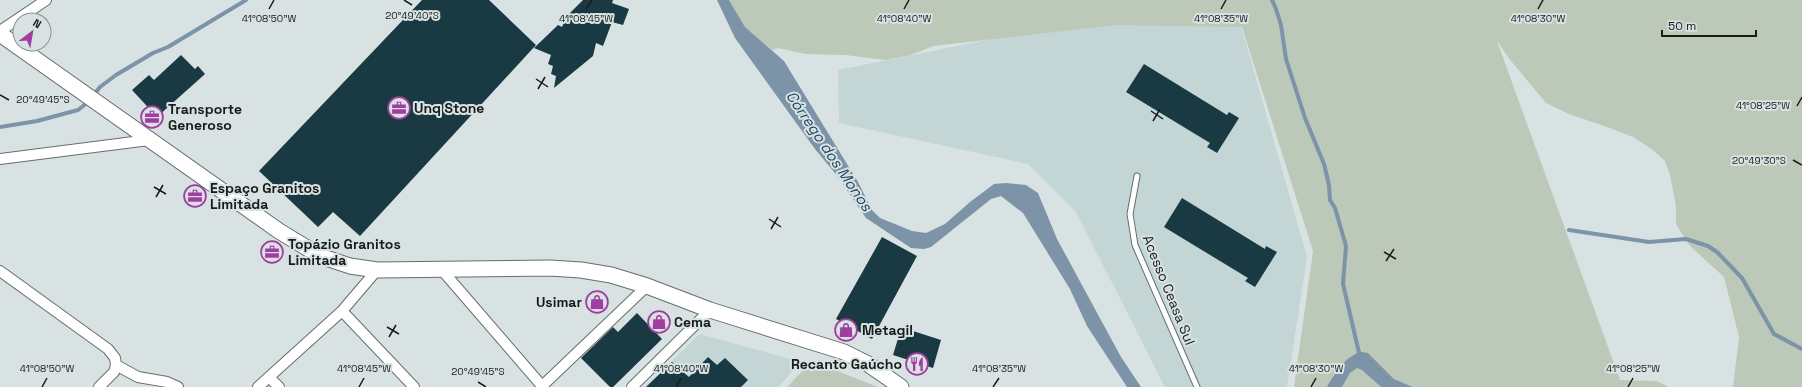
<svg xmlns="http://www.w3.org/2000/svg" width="1802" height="387" viewBox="0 0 1802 387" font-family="'Space Grotesk',sans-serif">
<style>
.built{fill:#c3d6d5}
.green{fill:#bcc8b8}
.water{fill:#7c93a8}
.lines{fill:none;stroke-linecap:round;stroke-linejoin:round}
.stream{stroke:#7c93a8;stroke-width:4}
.building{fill:#1a3a43}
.service-casing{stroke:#656e6d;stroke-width:7}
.minor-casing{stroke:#656e6d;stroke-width:12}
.secondary-casing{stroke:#656e6d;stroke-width:17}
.service{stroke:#fff;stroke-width:5}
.minor{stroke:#fff;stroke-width:10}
.secondary{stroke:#fff;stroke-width:15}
.ticks{fill:none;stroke:#171b1b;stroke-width:1.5}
.labels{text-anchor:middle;stroke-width:4;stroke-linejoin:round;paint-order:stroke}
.poi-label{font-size:14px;font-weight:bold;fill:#171b1b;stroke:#d8e2e2;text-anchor:start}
.street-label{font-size:14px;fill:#171b1b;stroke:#d8e2e2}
.water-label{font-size:15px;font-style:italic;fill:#1f4666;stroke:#d8e2e2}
.ticks-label{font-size:10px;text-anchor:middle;fill:#171b1b;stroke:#d8e2e2;stroke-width:4;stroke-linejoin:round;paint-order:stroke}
</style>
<rect width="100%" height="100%" fill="#d8e2e2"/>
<path class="built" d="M1237,12L1307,257L1287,387H1165L1076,212L1028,164L839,123L838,70L1117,14Z
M700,334L801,362L778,387H645Z"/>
<path class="green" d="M729,0H1802V387H1733L1739,337L1724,277L1689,245L1676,224V206L1670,175L1665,161L1653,150L1633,137L1607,127L1569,114L1546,103L1511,61L1497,41L1620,380L1656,381L1669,387H1413L1394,379L1368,353L1335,372L1327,387H1294L1313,251L1242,27L1115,25L933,46L911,55L885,60L846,55L806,54L778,48L772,50L745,27Z
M812,361L878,387H787Z
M1356,368L1362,370L1381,387H1342L1350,373Z"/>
<path class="water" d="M717,0H729L745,27L784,61L858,182L872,210L880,218L912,231L926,233L945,224L970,202L994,184L1006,183L1026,185L1038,193L1057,239L1121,357L1141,387H1127L1087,326L1070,289L1023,213L1001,196L991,199L931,247L924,249L911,248L866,218L839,178L815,149L735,38Z
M1362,352L1368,353L1394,379L1413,387H1381L1362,370L1357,368L1350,373L1342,387H1327C1333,375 1347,354 1362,352Z"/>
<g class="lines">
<path class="stream" d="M1272,0L1276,9L1281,25L1286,59L1305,118L1324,164L1329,185L1330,200L1335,208L1346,246L1343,284L1360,357
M0,127L37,121L78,110L88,102L100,87L116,75L153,53L168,47L246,0
M1569,230L1649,242L1686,239L1708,246L1717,252L1742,278L1774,334L1802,349"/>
</g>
<path class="building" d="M422,0H489L536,45L360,236L333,212L318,227L259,171Z
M583,0H613L612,3L629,9L623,25L612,22L603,46L596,43L593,56L554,88L556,76L551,74L553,66L548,64L551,55L534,48L558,25L562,27L567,16Z
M181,55L195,69L198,66L205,74L157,117L132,90L149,75L154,80Z
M1144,64L1227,115L1229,112L1239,118L1217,153L1207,147L1210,143L1126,92Z
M1182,198L1265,249L1266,246L1277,252L1255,287L1245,281L1248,278L1164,227Z
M882,237L917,256L872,339L836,319Z
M637,313L662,339L613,387H610L581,358L613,327L618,332Z
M913,331L941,340L933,368L893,355L900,332L911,336Z
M708,357L717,365L725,358L748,380L741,387H646L672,362L689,377Z"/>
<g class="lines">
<g class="service-casing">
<path id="service" d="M1137,176L1130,214L1135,245L1197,387"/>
</g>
<g class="minor-casing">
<path id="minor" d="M0,31L46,0
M0,159L149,140
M441,269L542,386
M0,271L108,349L115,358L116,365
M342,311L414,387
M116,365L138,377L167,382L178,387
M269,377L279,387
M99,387L114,372L116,365
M258,387L342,311L377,270
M541,387L647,286
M632,387L710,310"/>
</g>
<g class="secondary-casing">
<path id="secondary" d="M0,34L279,231L320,256L350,266L377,270L550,268L581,270L611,275L647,286L710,310L844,352L868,364L901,387"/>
</g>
<use href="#service" class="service"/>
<use href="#minor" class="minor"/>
<use href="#secondary" class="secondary"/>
</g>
<path class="ticks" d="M404,0L412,5M269,9L274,0M586,9L592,0M904,9L909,0M1221,9L1226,0M1538,9L1543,0M536,79L548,87M538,89L545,77M0,95L9,100M1797,106L1802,97M1151,111L1163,119M1153,121L1160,109M1793,160L1802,165M154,187L166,194M156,197L163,185M769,219L781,227M771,229L778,217M1384,252L1396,259M1386,261L1394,249M387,327L399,334M389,337L396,325M478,382L486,387M42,387L47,378M359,387L364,378M676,387L681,378M993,387L999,378M1311,387L1316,378M1628,387L1633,378"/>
<defs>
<g id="office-ring" transform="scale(1.15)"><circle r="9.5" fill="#d8e2e2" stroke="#a13ca1" stroke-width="1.5"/><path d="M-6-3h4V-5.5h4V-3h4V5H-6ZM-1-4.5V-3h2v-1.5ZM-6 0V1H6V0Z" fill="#a13ca1"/></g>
<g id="shop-ring" transform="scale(1.15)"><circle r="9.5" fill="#d8e2e2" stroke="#a13ca1" stroke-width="1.5"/><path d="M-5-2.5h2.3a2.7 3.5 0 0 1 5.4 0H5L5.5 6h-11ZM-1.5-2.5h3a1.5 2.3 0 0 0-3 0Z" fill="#a13ca1"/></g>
<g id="restaurant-ring" transform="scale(1.15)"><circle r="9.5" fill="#d8e2e2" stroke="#a13ca1" stroke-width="1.5"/><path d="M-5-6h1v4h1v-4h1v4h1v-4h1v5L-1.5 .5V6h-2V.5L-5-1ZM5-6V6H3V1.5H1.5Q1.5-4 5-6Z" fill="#a13ca1"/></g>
</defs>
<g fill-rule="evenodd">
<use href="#office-ring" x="399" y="108"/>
<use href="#office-ring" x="152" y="117"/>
<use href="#office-ring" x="195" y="196"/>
<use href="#office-ring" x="272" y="252"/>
<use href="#shop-ring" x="597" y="302"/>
<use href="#shop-ring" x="659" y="322"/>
<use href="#shop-ring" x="846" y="330"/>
<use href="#restaurant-ring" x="917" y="364"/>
</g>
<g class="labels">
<g class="poi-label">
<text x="414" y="113">Unq Stone</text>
<text x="168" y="114">Transporte<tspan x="168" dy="16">Generoso</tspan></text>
<text x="210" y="193">Espaço Granitos<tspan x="210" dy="16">Limitada</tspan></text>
<text x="288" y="249">Topázio Granitos<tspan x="288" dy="16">Limitada</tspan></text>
<text x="582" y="307" text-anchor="end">Usimar</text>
<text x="674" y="327">Cema</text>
<text x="862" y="335">Metagil</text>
<text x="902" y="369" text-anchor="end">Recanto Gaúcho</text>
</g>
<g class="street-label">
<text transform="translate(1169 290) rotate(68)" y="5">Acesso Ceasa Sul</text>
</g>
<g class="water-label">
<text transform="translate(829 151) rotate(56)" y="5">Córrego dos Monos</text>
</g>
</g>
<g class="ticks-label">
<text x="412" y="19">20°49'40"S</text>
<text x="1221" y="22">41°08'35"W</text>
<text x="269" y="22">41°08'50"W</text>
<text x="586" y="22">41°08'45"W</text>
<text x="904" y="22">41°08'40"W</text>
<text x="1538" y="22">41°08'30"W</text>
<text x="43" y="103">20°49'45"S</text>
<text x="1763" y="109">41°08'25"W</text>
<text x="1759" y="164">20°49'30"S</text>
<text x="47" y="372">41°08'50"W</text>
<text x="364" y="372">41°08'45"W</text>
<text x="681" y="372">41°08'40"W</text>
<text x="999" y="372">41°08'35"W</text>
<text x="1316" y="372">41°08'30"W</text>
<text x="1633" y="372">41°08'25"W</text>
<text x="478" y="375">20°49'45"S</text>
</g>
<g transform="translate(32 32) rotate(31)"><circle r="19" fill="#d8e2e2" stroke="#8b9292"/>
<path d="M0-3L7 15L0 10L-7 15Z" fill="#a13ca1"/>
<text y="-6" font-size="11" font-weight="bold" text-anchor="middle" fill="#171b1b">N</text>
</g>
<path d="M1662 30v6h94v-6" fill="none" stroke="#171b1b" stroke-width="2"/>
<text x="1668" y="30" font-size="12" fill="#171b1b" stroke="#d8e2e2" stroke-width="3" paint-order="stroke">50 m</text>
</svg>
